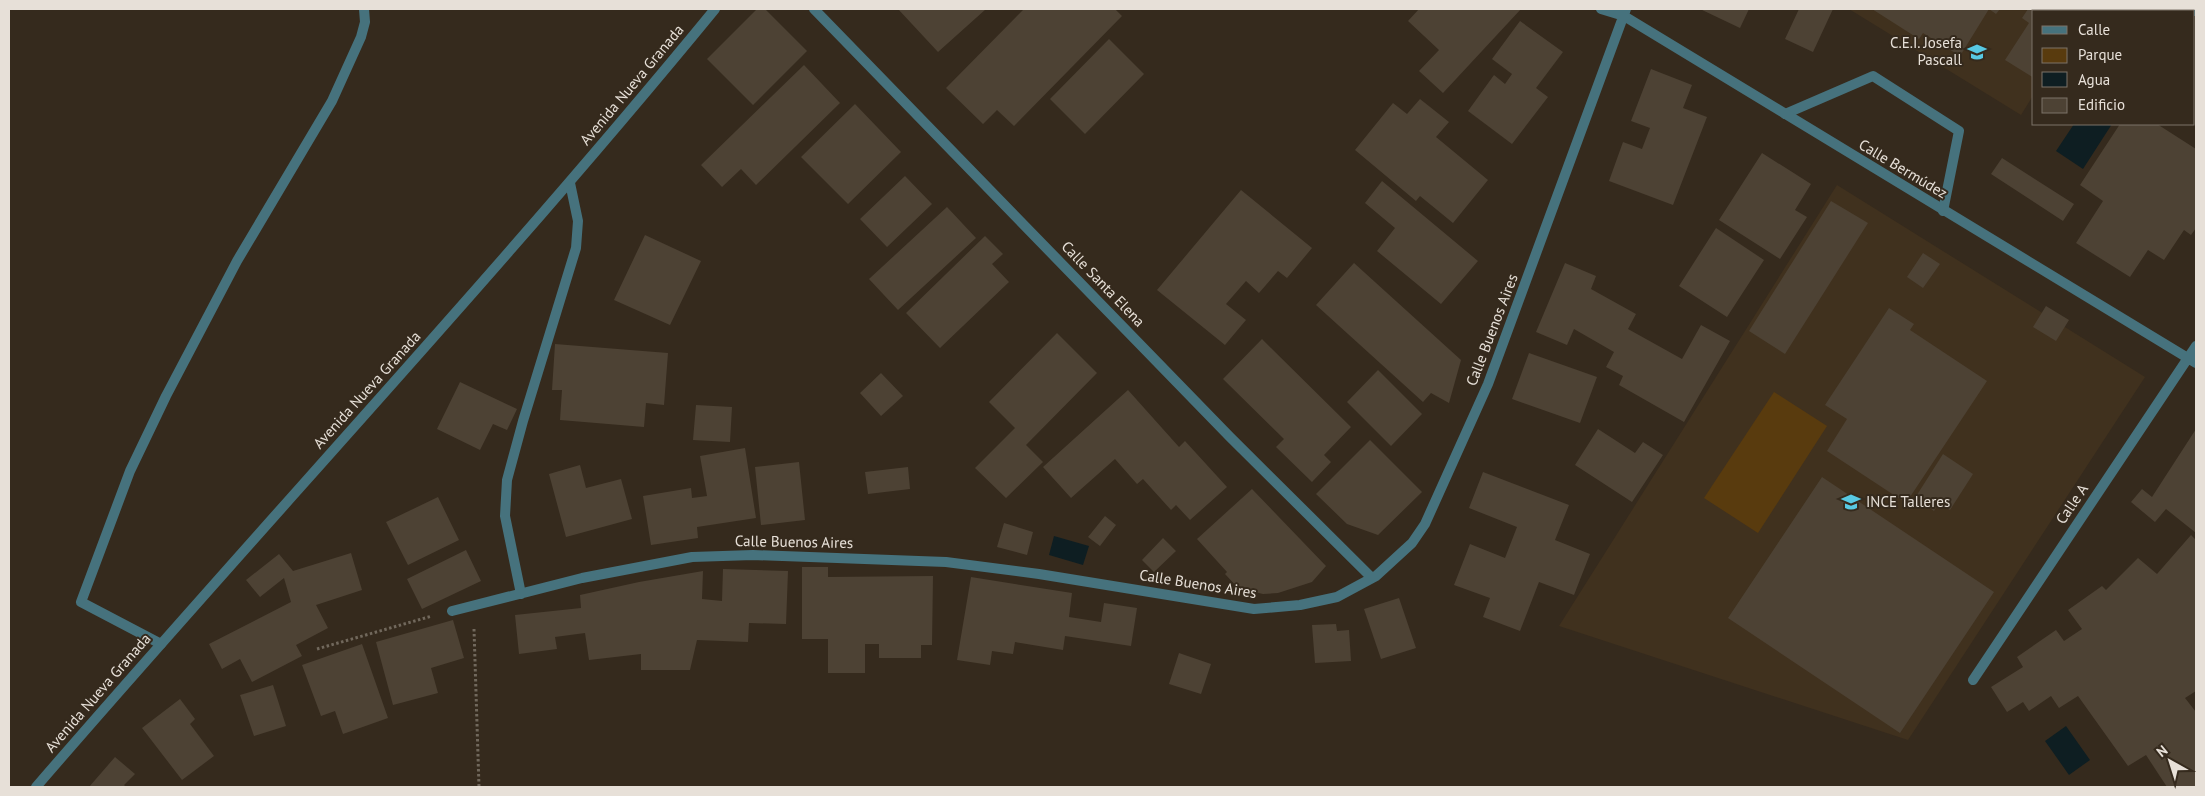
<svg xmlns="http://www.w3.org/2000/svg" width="2205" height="796" viewBox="0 0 2205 796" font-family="'PT Sans',sans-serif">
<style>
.built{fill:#40311e}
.green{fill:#593b0e}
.water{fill:#0e1e22}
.building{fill:#4d4234}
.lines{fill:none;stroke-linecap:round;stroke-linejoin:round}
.path{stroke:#71685c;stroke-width:3;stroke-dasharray:2.5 2.5;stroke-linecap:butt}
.service{stroke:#46727d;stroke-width:10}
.minor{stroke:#46727d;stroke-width:10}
.tertiary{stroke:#46727d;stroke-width:10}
.labels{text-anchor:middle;stroke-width:4;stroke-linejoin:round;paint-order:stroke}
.poi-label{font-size:15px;fill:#e7e0d8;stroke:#352a1d;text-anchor:end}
.street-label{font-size:15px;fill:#e7e0d8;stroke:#352a1d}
</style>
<rect width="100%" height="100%" fill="#352a1d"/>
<path class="built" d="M1849,9H2084L2082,11H2034V94L2021,115Z
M1837,185L2145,377L1908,740L1559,626Z"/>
<path class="green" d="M1774,392L1827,426L1758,533L1704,498Z"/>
<path class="water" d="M2074,124H2112L2083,169L2056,151Z
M1054,536L1089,546L1083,565L1049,555Z
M2066,726L2090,760L2069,775L2045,741Z"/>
<path class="building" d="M757,9H765L807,51L753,105L707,59Z
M898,9H986L938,52Z
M1024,9H1115L1122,16L1014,126L997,110L983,124L946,88Z
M1419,9H1521L1443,93L1419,71L1439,50L1408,21Z
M1700,9H1749L1740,28Z
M1799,9H1833L1813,52L1785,39Z
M1872,9H2000L1996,14L1989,9L1960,56L1923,33L1919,39Z
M2028,9H2080L2078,11H2034V78L2005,60L2029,23L2022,18Z
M1520,21L1563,52L1536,88L1548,97L1512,144L1468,111L1494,75L1505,84L1512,74L1492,59Z
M1109,39L1144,74L1085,134L1050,99Z
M804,65L840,103L756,185L741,169L722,187L701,165Z
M1651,69L1692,85L1683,108L1707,117L1673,205L1609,181L1623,142L1642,149L1650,128L1631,121Z
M1420,99L1449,122L1436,137L1488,180L1453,223L1420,196L1416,201L1355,150L1393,103L1407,114Z
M855,104L901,152L848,204L801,157Z
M2120,124H2157L2196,149V228L2191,235L2184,230L2164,260L2148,250L2130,277L2076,243L2103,201L2080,185Z
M1762,153L1811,184L1795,210L1807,217L1780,259L1719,220Z
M2002,158L2074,204L2063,221L1991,174Z
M905,176L932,204L887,247L860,219Z
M1382,181L1478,261L1441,304L1377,251L1395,228L1365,203Z
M1241,190L1312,248L1287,278L1278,271L1259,293L1246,281L1226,304L1246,320L1225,345L1157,290Z
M1831,201L1868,223L1785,354L1749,331Z
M947,207L976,238L898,310L869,279Z
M1716,228L1764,260L1727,317L1679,286Z
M645,235L701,261L670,325L614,300Z
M985,236L1003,254L992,264L1009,282L940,348L906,313Z
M1923,253L1940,264L1923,288L1907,277Z
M1354,263L1461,360L1449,403L1431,393L1423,402L1316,305Z
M1565,263L1596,276L1591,289L1636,314L1628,329L1682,359L1701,325L1730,341L1684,422L1619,385L1623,376L1606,367L1614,352L1574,329L1567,345L1536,332Z
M2046,306L2069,320L2056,341L2033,327Z
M1889,308L1914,324L1910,330L1987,381L1906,503L1827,451L1847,419L1825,405Z
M1057,333L1097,373L1026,445L1043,462L1006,498L975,468L1015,428L989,402Z
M1262,339L1351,427L1324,455L1331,462L1312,482L1276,447L1284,439L1223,379Z
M555,344L668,353L664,405L646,403L644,427L560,420L562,390H552Z
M1529,353L1597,377L1580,423L1512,399Z
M1378,370L1422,414L1391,446L1347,402Z
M881,373L903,396L881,416L860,393Z
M460,382L517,409L507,430L493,424L480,450L437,429Z
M1128,390L1179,447L1185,441L1227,487L1190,520L1176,505L1171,510L1143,479L1137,484L1115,459L1071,498L1043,467Z
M696,405L732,407L730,442L693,440Z
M1598,429L1635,453L1643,442L1663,455L1632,502L1575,465Z
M2196,429V533L2166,509L2155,522L2131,502L2142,489L2152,497Z
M1370,440L1422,492L1378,535L1347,524L1316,494Z
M745,448L756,518L697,527L698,538L651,545L643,496L691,488L692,498L707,496L700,456Z
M1943,454L1973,474L1950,510L1939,503L1934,511L1915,498Z
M799,462L805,520L761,525L755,467Z
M580,465L586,488L621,479L632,519L566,537L549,474Z
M908,467L910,489L868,494L865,472Z
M1483,472L1569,505L1555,540L1590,554L1574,595L1539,582L1520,631L1483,617L1490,598L1454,585L1470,544L1505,558L1517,527L1469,508Z
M1822,477L1994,592L1900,733L1728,618Z
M1252,489L1326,566L1312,582L1278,593L1263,594L1238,588L1225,574L1227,572L1197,539Z
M438,497L459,540L408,565L386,522Z
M1105,516L1116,525L1100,546L1088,537Z
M1004,523L1033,532L1027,555L997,547Z
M2191,535L2196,540V691L2185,698L2196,712V787H2167L2146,755L2128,766L2078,696L2059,708L2051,696L2029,711L2023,702L2007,712L1991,687L2023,667L2017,657L2056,630L2064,641L2082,629L2068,610L2102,586L2106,590L2138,558L2157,574Z
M1163,538L1176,551L1154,572L1142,560Z
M466,550L481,581L422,609L407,579Z
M351,553L362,590L316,605L328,628L296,645L302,656L252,682L240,659L222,669L209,644L291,602L284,578L260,597L246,580L279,554L293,571Z
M802,567H828V577L933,576L932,645H921V658H879V644H865V673H828V639H802Z
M723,569L788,571L786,624L749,623L748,642L697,640L690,670H641V654L589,660L585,633L555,637L557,649L519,654L515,615L581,608L580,595L639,582L703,571L702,599L722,601Z
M971,577L1072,593L1069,617L1101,622L1104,603L1137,608L1131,646L1065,636L1063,650L1015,642L1013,654L992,651L990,665L957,660Z
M1399,598L1416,648L1381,659L1364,609Z
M453,620L464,658L431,668L438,693L393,705L376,642Z
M1336,624L1337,631L1349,630L1351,661L1315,663L1312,625Z
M362,644L388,718L343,734L335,711L321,716L302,665Z
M1179,653L1211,664L1201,694L1169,684Z
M273,685L286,726L254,736L240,695Z
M180,699L195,719L190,724L214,756L182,780L142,728Z
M115,757L135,774L124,785L126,787H89Z"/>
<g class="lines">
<path class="path" d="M474,629L479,787
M317,649L432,616"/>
<path class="service" d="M1785,114L1873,76L1959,131L1943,211"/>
<path class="minor" d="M814,9L1230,437L1372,578
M1601,9L1624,16L2196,363
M2194,11L2195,9
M521,594L505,516L507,480L523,421L576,248L578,221L570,183
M452,611L582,578L692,557L753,555L946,562L1039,574L1254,609L1300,605L1337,597L1376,576L1412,543L1425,524L1488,384L1626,9
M161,644L81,602L130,471L166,396L237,261L332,101L361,37L365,22L364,9
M1973,680L2196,346"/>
<path class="tertiary" d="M36,787C261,526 497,275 715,9"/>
</g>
<defs>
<g id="school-bare" transform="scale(1.5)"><path d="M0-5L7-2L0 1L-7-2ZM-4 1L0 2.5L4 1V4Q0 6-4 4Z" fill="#58c9e3" stroke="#352a1d" stroke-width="2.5" paint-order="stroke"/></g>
<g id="university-bare" transform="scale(1.5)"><path d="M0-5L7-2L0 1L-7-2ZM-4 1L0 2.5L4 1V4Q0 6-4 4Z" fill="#58c9e3" stroke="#352a1d" stroke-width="2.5" paint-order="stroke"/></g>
</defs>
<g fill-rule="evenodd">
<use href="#school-bare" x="1977" y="52"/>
<use href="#university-bare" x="1851" y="502"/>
</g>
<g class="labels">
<g class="poi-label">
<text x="1962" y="48">C.E.I. Josefa<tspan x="1962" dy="17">Pascall</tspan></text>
<text x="1866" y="507" text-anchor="start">INCE Talleres</text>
</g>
<g class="street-label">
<text transform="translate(632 85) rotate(-50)" y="5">Avenida Nueva Granada</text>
<text transform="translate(1903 169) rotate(31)" y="5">Calle Bermúdez</text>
<text transform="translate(1103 284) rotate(46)" y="5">Calle Santa Elena</text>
<text transform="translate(1492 330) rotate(-69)" y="5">Calle Buenos Aires</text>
<text transform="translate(367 390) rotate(-48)" y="5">Avenida Nueva Granada</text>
<text transform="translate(2072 504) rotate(-56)" y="5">Calle A</text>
<text transform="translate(794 542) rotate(1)" y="5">Calle Buenos Aires</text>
<text transform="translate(1198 584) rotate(9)" y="5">Calle Buenos Aires</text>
<text transform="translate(98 693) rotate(-49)" y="5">Avenida Nueva Granada</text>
</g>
</g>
<rect width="2205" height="796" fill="none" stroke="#e7e0d8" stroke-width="20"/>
<rect x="2032" y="10" width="162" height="115" fill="#352a1d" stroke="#7c7368"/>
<rect x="2042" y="26" width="25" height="8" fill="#46727d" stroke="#7c7368"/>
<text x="2078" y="35" font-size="15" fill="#e7e0d8">Calle</text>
<rect x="2042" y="48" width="25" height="15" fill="#593b0e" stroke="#7c7368"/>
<text x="2078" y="60" font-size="15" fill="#e7e0d8">Parque</text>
<rect x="2042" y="72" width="25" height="15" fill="#0e1e22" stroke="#7c7368"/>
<text x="2078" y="85" font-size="15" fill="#e7e0d8">Agua</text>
<rect x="2042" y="98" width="25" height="15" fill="#4d4234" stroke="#7c7368"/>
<text x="2078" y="110" font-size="15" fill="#e7e0d8">Edificio</text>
<g transform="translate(2170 761) rotate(321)" stroke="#352a1d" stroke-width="4" paint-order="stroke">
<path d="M0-4L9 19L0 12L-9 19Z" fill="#e7e0d8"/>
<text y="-8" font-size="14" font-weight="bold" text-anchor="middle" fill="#e7e0d8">N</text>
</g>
</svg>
